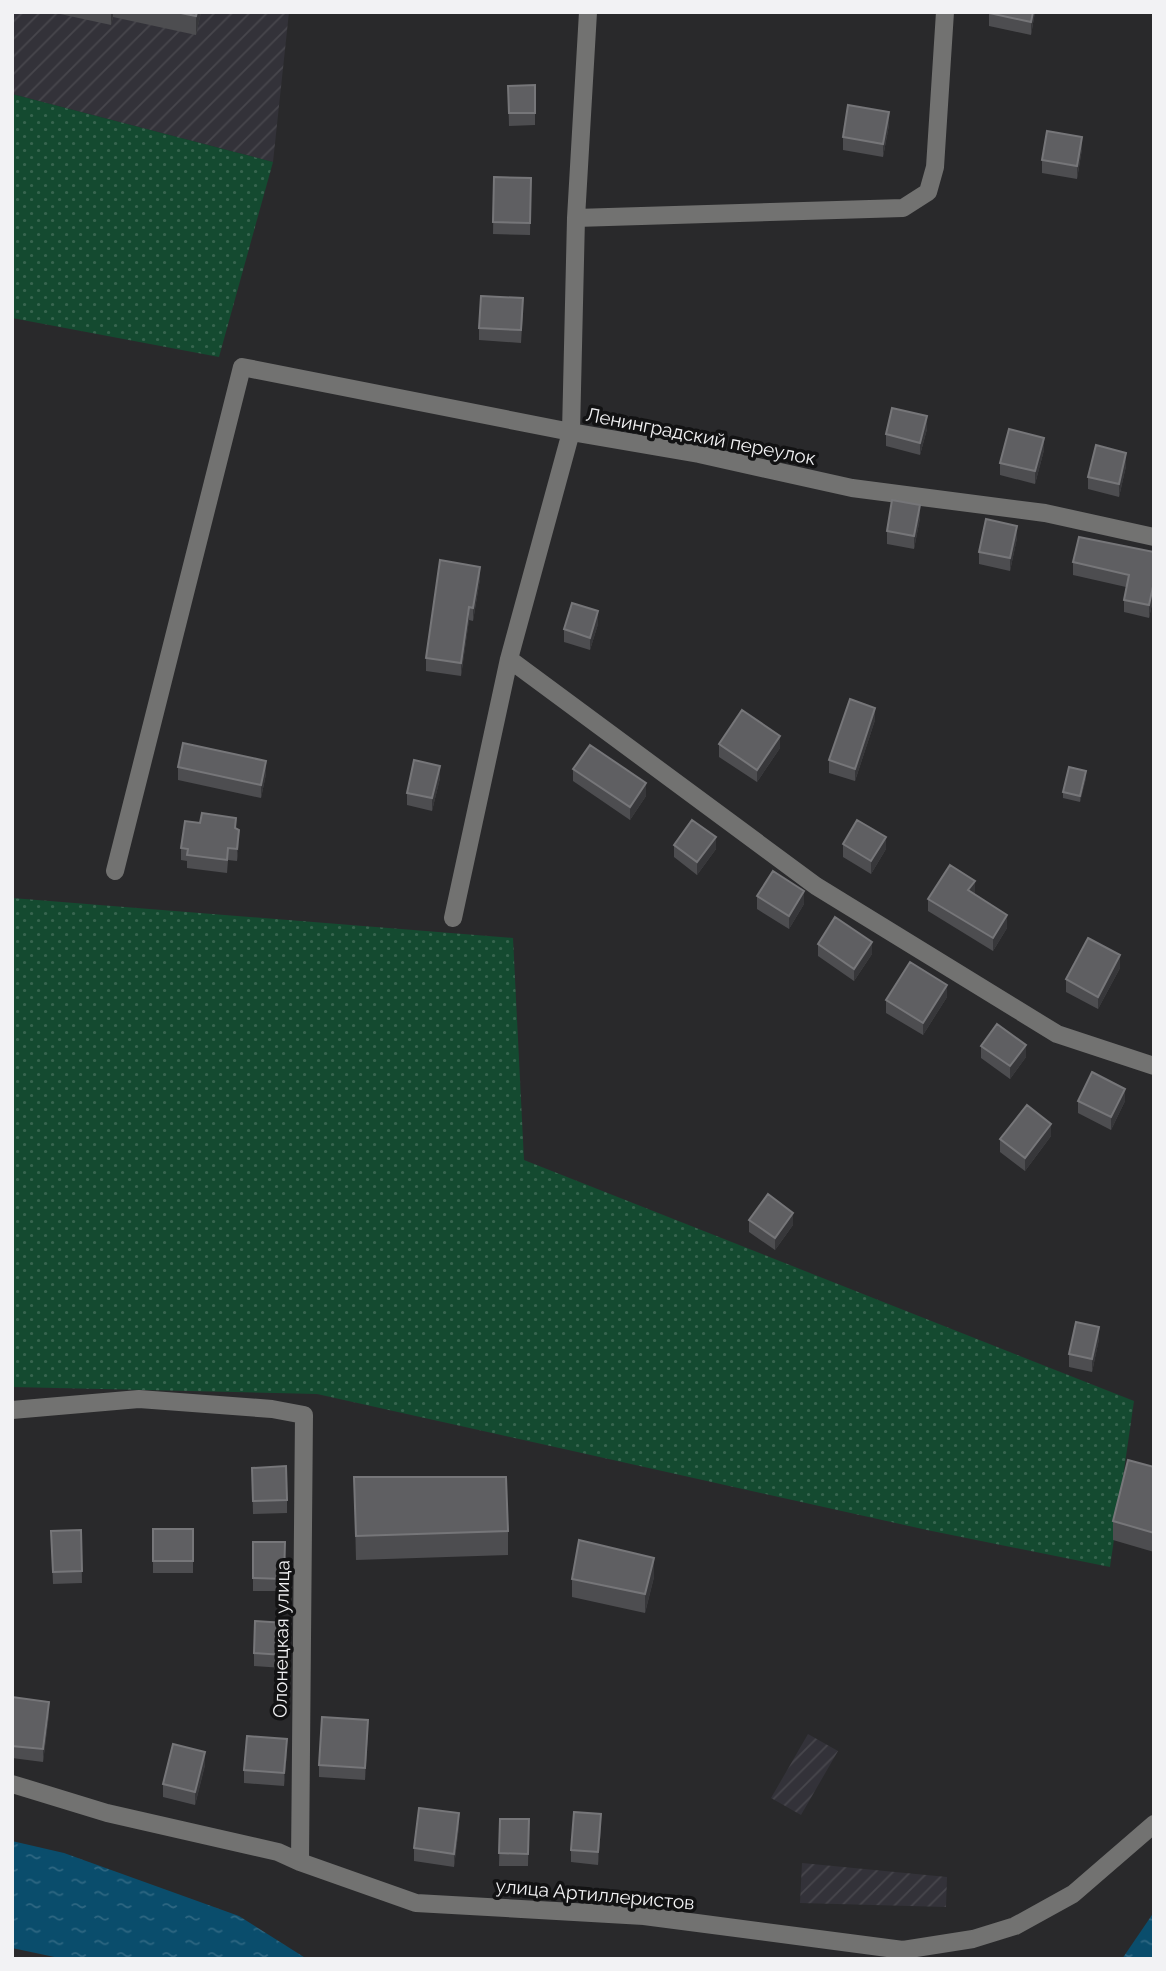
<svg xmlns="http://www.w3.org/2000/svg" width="1166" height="1971" viewBox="0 0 1166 1971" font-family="Raleway,sans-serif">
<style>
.industrial{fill:url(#industrial-furrows)}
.grass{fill:url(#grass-dots)}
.water{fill:url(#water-ripples)}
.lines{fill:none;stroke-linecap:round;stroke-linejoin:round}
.minor{stroke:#727271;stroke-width:18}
.wall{fill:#4d4d50}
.shaded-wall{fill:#37373a}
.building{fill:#5f5f62;stroke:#767679;stroke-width:2}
.labels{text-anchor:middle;stroke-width:7;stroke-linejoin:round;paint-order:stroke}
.street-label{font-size:19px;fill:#f2f2f4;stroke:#121213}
</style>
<defs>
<pattern id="industrial-furrows" width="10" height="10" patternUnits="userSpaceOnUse" patternTransform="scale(1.75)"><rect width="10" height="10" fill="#333239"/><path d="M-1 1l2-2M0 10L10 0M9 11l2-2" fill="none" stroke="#47464c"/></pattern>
<pattern id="grass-dots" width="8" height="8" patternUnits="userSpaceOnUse" patternTransform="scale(1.75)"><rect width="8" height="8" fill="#144a30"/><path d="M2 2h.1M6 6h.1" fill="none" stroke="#37654f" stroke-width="1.8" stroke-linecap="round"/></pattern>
<pattern id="water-ripples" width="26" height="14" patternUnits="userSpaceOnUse" patternTransform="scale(1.75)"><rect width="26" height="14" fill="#0a4d6c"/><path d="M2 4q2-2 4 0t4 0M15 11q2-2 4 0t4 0" fill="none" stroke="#2e6782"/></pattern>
</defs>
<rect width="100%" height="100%" fill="#29292b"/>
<path class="industrial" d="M12,12H289L273,162L12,94Z
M808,1734L838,1751L801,1815L771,1798Z
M802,1863L947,1877L946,1907L800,1903Z"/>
<path class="grass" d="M12,94L273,162L219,357L12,318Z
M12,898L513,938L524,1160L1134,1401L1110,1567L927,1530L317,1394L12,1387Z"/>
<path class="water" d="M12,1841L64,1853L239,1916L307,1959H64L12,1948Z
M1154,1912V1959H1122Z"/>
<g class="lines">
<path class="minor" d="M576,218L903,208L928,192L935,167L945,12
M509,659L816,886L1057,1034L1154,1066
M115,871L242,367L571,432L699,454L852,488L1045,513L1154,537
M453,918L509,659L571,432L576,218L588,12
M12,1410L139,1399L272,1409L304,1415L300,1862
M12,1784L107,1813L278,1852L300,1862L416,1903L644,1916L903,1950L973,1939L1015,1926L1073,1894L1154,1824"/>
</g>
<path class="wall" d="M51,12H201L196,35L113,17L111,25Z
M989,12H1035L1031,35L989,26Z
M535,85V125L509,126L508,86Z
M889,125L883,157L843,150V137Z
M1082,149L1077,179L1042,173V160Z
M494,177L531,178L530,235L493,234Z
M523,311L521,343L479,340V328Z
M927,429L920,455L886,446V434Z
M1044,450L1035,484L1000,475V463Z
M1126,466L1119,497L1088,489V477Z
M920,518L914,549L887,544V531Z
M1017,538L1010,571L979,564V552Z
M1154,552V595L1149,618L1124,612V600L1126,587L1073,575V562Z
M480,579L473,621L469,620L461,676L426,671V658Z
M598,624L590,650L564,642V629Z
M875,720L855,781L829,773V760Z
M719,744L780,748L757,782L719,757Z
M178,767L266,774L261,798L178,780Z
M573,769L646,796L630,820L573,781Z
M440,778L432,811L407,805V793Z
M1086,778L1080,802L1063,798V792Z
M236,829L239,842L237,861L228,860L227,873L187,868V861L181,860V848Z
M843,844L886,849L871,874L843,857Z
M674,845L716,849L697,875L674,857Z
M975,893L974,894L1007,928L993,951L928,911V899Z
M757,896L804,904L789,929L757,909Z
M818,944L872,954L854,981L818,956Z
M1120,968L1098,1009L1066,992V979Z
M947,997L923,1035L886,1013V1000Z
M981,1046L1026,1057L1010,1079L981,1058Z
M1078,1101H1125L1111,1130L1078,1113Z
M1051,1136L1025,1171L1000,1152V1139Z
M749,1220L793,1225L775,1250L749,1232Z
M1099,1339L1092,1372L1069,1367V1354Z
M1154,1467V1552L1113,1540V1521Z
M252,1468L287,1500V1513L253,1514Z
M354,1477L508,1531V1555L356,1560Z
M153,1529H193V1573H153Z
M81,1530L82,1583L53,1584L51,1531Z
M253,1542H285L284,1591H253Z
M654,1577L645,1613L572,1597V1579Z
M285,1636L283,1668L254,1666V1653Z
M12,1697L49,1714L43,1762L12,1758Z
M368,1732L365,1780L319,1777V1765Z
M287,1752L284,1786L244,1783V1770Z
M205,1765L195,1805L163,1797V1784Z
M500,1819H529L528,1866H499Z
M459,1826L454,1867L414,1861V1848Z
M601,1827L598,1865L571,1862V1850Z"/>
<path class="shaded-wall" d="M111,12H113V17L111,25Z
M197,12H201L196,35V16Z
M1033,12H1035L1031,35V22Z
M889,112V125L883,157V144Z
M1082,137V149L1077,179V166Z
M927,416V429L920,455V443Z
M1044,438V450L1035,484V471Z
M1126,453V466L1119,497V484Z
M920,505V518L914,549V536Z
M1017,526V538L1010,571V558Z
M480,567V579L473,621V608Z
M1154,582V595L1149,618V605Z
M469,607V620L461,676V663Z
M598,611V624L590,650V638Z
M875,708V720L855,781V769Z
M780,736V748L757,782V770Z
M266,761V774L261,798V785Z
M440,766V778L432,811V798Z
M1086,771V778L1080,802V796Z
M646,783V796L630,820V807Z
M239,830V842L237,861V849Z
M716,837V849L697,875V862Z
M886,837V849L871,874V861Z
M975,881V893L968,903V890Z
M804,891V904L789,929V916Z
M1007,915V928L993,951V938Z
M872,942V954L854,981V969Z
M1120,955V968L1098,1009V997Z
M947,985V997L923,1035V1023Z
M1026,1045V1057L1010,1079V1066Z
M1125,1089V1101L1111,1130V1117Z
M1051,1124V1136L1025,1171V1158Z
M793,1213V1225L775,1250V1238Z
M1099,1327V1339L1092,1372V1359Z
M654,1558V1577L645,1613V1594Z
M49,1702V1714L43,1762V1749Z
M368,1720V1732L365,1780V1768Z
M287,1739V1752L284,1786V1773Z
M205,1752V1765L195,1805V1792Z
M459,1813V1826L454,1867V1854Z
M601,1814V1827L598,1865V1852Z"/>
<path class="building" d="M176,12H197L196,16Z
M989,12H1033L1031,22L989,13Z
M535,85V113H509L508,86Z
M848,105L889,112L883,144L843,137Z
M1047,131L1082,137L1077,166L1042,160Z
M494,177L531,178L530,223L493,222Z
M481,296L523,298L521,330L479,328Z
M892,408L927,416L920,443L886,434Z
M1009,429L1044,438L1035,471L1000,463Z
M1096,445L1126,453L1119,484L1088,477Z
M892,500L920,505L914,536L887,531Z
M986,519L1017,526L1010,558L979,552Z
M1079,537L1154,552V582L1149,605L1124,600L1129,575L1073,562Z
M440,560L480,567L473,608L469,607L461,663L426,658Z
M572,603L598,611L590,638L564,629Z
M850,699L875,708L855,769L829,760Z
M742,710L780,736L757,770L719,744Z
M183,743L266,761L261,785L178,767Z
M590,745L646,783L630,807L573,769Z
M414,760L440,766L432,798L407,793Z
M1069,767L1086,771L1080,796L1063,792Z
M202,813L236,818L235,828L239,830L237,849L228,848L227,860L187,855L188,849L181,848L185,821L200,823Z
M692,820L716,837L697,862L674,845Z
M857,820L886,837L871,861L843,844Z
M950,865L975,881L968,890L1007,915L993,938L928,899Z
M773,871L804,891L789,916L757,896Z
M835,917L872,942L854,969L818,944Z
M1088,938L1120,955L1098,997L1066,979Z
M910,962L947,985L923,1023L886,1000Z
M997,1024L1026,1045L1010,1066L981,1046Z
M1092,1072L1125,1089L1111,1117L1078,1101Z
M1027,1105L1051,1124L1025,1158L1000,1139Z
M768,1194L793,1213L775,1238L749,1220Z
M1076,1322L1099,1327L1092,1359L1069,1354Z
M1128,1460L1154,1467V1533L1113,1521Z
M286,1466L287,1500L253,1501L252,1468Z
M354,1477H506L508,1531L356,1536Z
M153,1529H193V1561H153Z
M81,1530L82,1571L53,1572L51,1531Z
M579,1540L654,1558L645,1594L572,1579Z
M253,1542H285L284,1579L253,1578Z
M255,1621L285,1623L283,1655L254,1653Z
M12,1697L49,1702L43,1749L12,1746Z
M322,1717L368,1720L365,1768L319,1765Z
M247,1736L287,1739L284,1773L244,1770Z
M173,1744L205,1752L195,1792L163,1784Z
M419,1808L459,1813L454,1854L414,1848Z
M574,1812L601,1814L598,1852L571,1850Z
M500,1819H529L528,1854L499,1853Z"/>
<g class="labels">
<g class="street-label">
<text transform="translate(701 436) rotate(11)" y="7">Ленинградский переулок</text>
<text transform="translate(281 1639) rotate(-89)" y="7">Олонецкая улица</text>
<text transform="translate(595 1894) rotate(5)" y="7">улица Артиллеристов</text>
</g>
</g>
<rect width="1166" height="1971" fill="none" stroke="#f2f2f4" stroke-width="28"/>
</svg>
